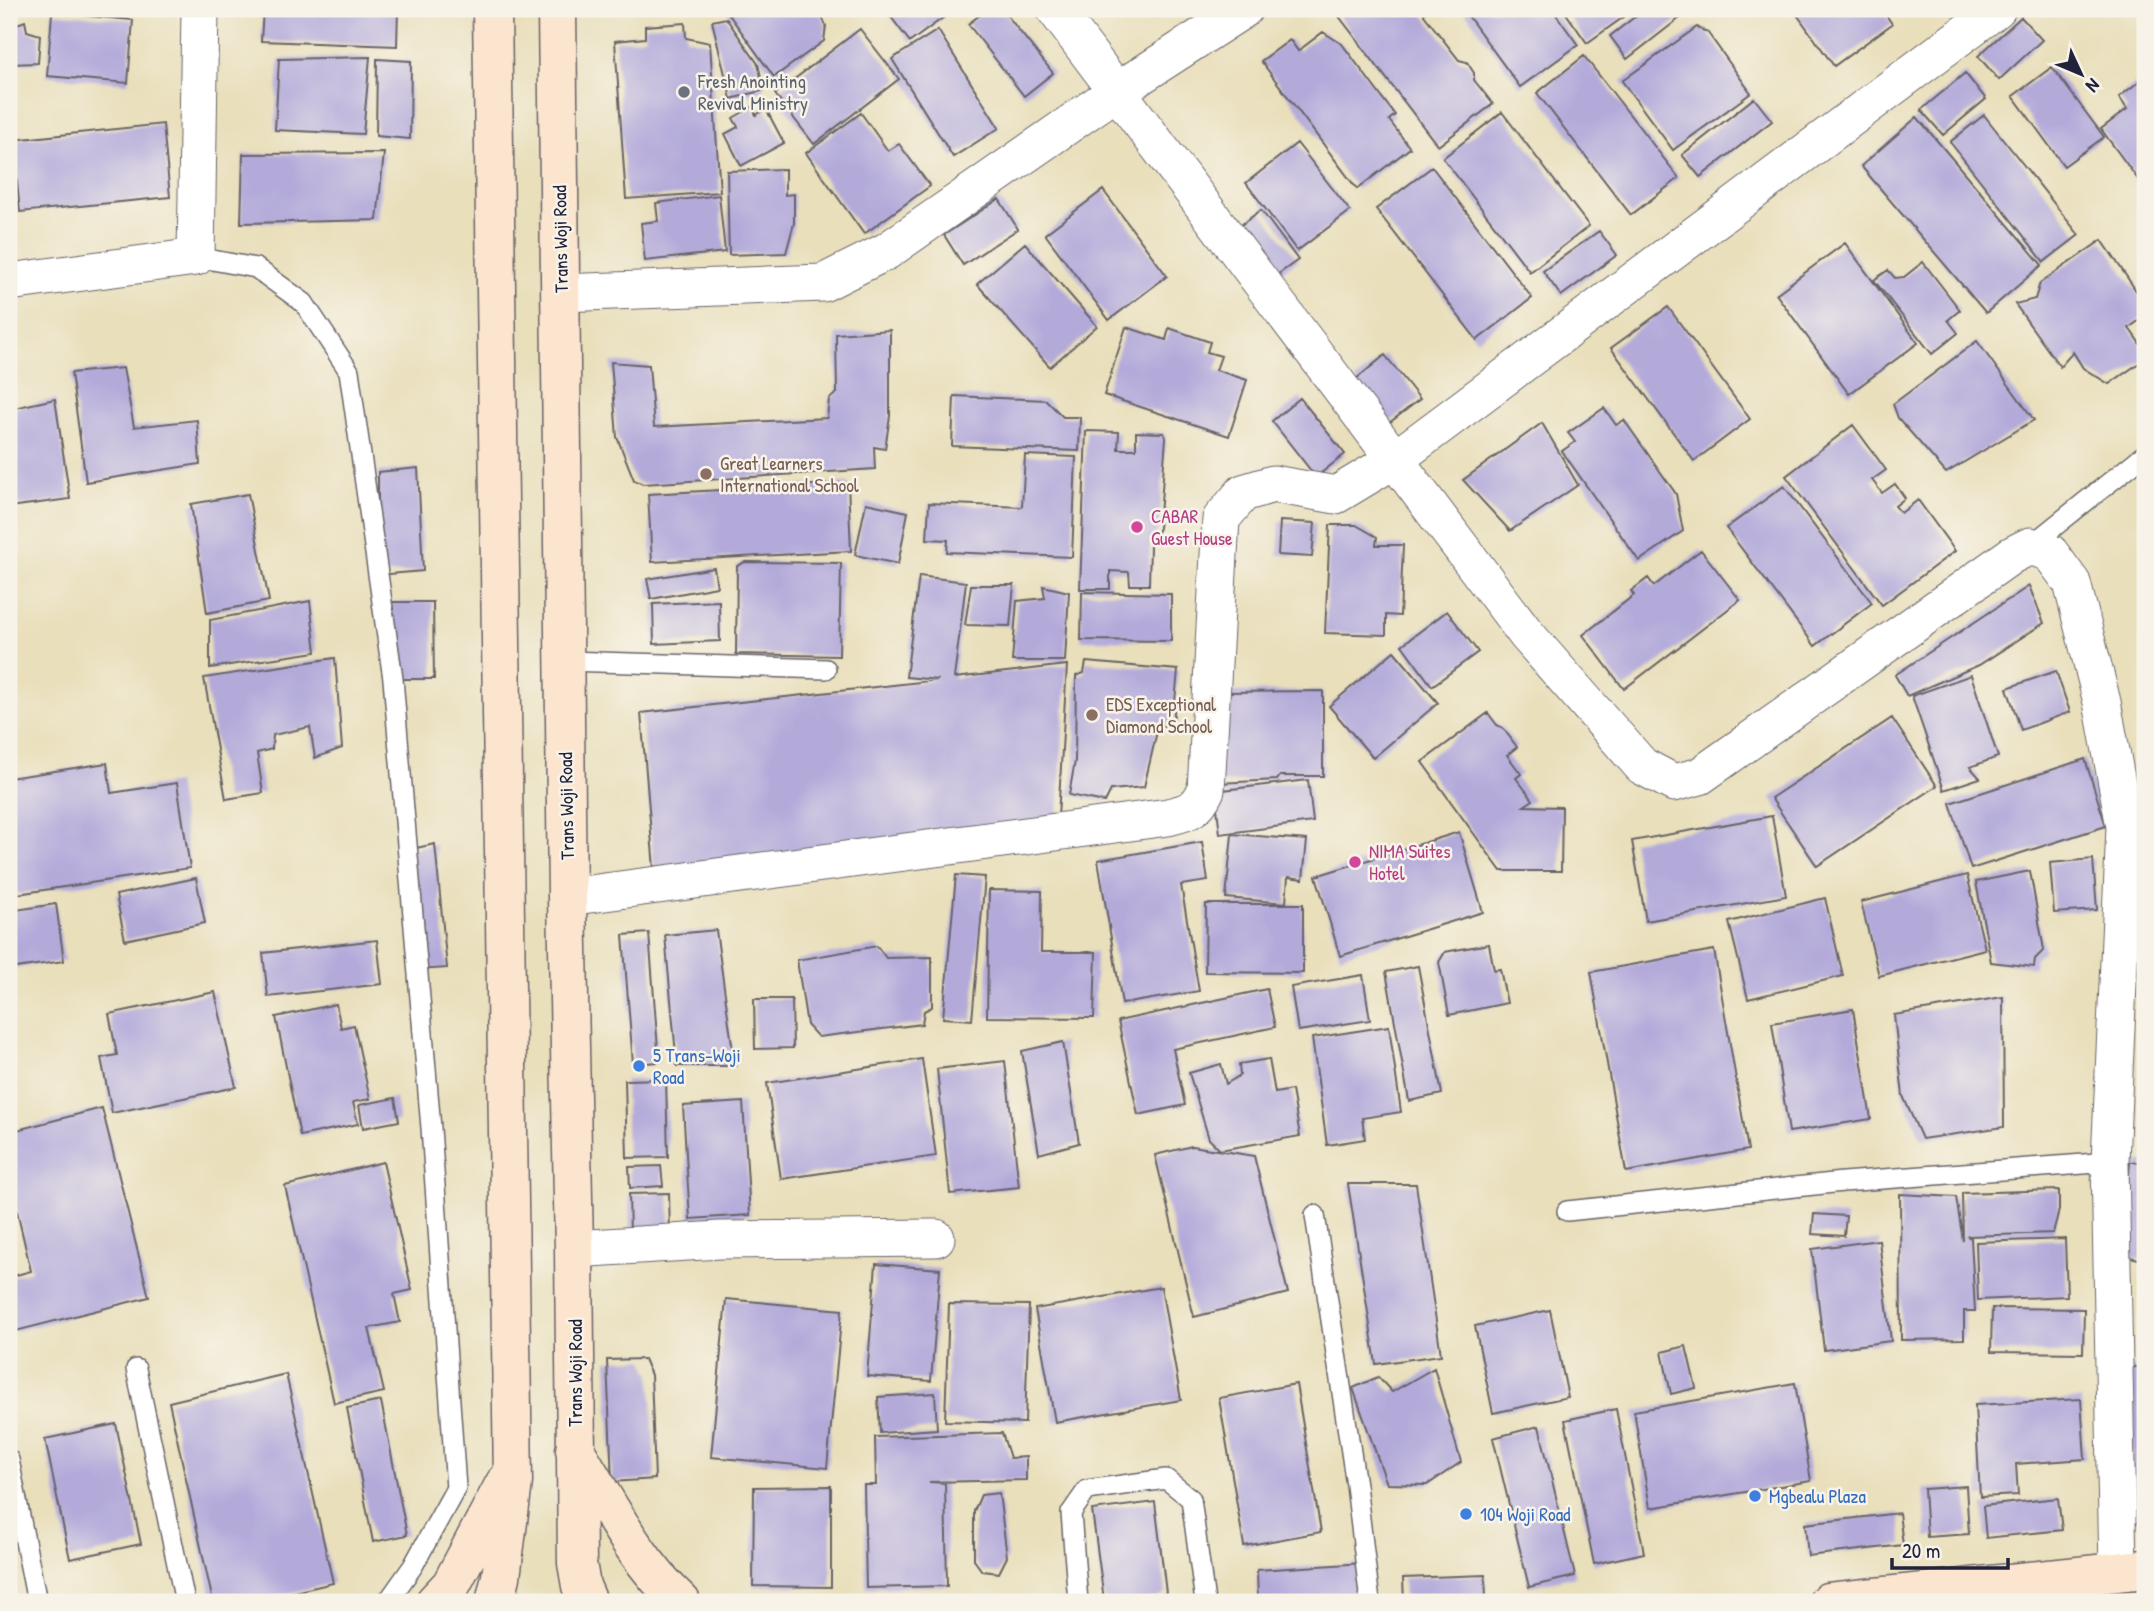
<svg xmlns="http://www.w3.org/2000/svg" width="2154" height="1611" viewBox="0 0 2154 1611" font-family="'Patrick Hand',sans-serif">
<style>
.building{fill:#b3aada}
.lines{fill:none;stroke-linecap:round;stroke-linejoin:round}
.service-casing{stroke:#686468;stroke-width:22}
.minor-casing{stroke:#686468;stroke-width:39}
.secondary-casing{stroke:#686468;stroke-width:41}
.service{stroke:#fff;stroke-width:19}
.minor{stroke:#fff;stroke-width:37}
.secondary{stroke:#fbe5cf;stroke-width:38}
.worship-dot{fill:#6b7280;stroke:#f7f3e8;stroke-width:2.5}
.education-dot{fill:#8d6e63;stroke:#f7f3e8;stroke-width:2.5}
.hotel-dot{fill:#d1479c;stroke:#f7f3e8;stroke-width:2.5}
.shop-dot{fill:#3f7fe0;stroke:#f7f3e8;stroke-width:2.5}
.labels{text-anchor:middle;stroke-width:5;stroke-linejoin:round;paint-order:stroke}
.worship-label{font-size:19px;fill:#5b616d;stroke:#f7f3e8;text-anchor:start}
.street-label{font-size:19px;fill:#22223b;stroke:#f7f3e8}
.education-label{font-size:19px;fill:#785e54;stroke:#f7f3e8;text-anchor:start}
.hotel-label{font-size:19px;fill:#b23c85;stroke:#f7f3e8;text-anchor:start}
.shop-label{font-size:19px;fill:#366cbe;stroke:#f7f3e8;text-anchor:start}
</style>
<rect width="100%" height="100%" fill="#f7f3e8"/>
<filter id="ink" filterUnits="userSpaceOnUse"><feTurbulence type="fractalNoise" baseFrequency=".0143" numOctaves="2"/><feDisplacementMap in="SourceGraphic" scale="14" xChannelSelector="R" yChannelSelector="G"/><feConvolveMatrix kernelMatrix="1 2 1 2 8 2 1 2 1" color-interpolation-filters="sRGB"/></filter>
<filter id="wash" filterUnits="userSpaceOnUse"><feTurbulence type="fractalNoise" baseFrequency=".00686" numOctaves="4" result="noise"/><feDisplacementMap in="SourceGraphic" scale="28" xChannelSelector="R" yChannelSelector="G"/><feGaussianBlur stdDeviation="1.57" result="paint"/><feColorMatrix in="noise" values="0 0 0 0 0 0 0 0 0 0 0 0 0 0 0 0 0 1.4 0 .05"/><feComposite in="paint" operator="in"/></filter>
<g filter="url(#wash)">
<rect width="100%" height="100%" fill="#e9dfbb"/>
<g id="blocks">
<path class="building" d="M263,9H398L397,46L261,41Z
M725,9H819L826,26L824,41L774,77Z
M885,9H955L910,42Z
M988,9H1002L1053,73L1024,96L968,24Z
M1338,9H1425L1424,15L1459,60L1467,62L1474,73V80L1493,104L1438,146L1335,11Z
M1463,9H1552L1578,45L1520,87Z
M1563,9H1635L1587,43Z
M1645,9H1687L1689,11L1627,59L1610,36Z
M1793,9H1882L1892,24L1834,66Z
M52,13L133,20L128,83L47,76Z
M2021,17L2042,40L1999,80L1978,56Z
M726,18L758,64L764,90L731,99L712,21Z
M25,21L27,31L40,35L38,63L9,64V27Z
M685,23L686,38L710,43L720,192L626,199L615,41L645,38V26Z
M1697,27L1708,33L1751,93L1673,150L1622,81Z
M860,29L899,79L814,144L775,94Z
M938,30L999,128L953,157L892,59Z
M1323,32L1342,44L1395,115L1389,120L1410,148L1357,189L1261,61L1290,40L1298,51Z
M1584,56L1679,178L1631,215L1537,93Z
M370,57L363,134L275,130L279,59Z
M377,59L411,61L410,139L376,136Z
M2052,67L2104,137L2064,166L2013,96Z
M1965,73L1986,99L1943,135L1921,110Z
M2145,77V189L2101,129L2127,109L2119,97Z
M1754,98L1772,121L1700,177L1682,155Z
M752,107L756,115L766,109L784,143L741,166L725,134L738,127L733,118Z
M1502,112L1589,226L1530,272L1443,158Z
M861,113L888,151L899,144L930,186L864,234L806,153Z
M1984,115L2079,235L2044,262L1950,142Z
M1917,117L2042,265L1986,313L1861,166Z
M163,124L170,197L20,212L13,140Z
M1297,143L1350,211L1297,251L1246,183Z
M384,153L377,220L241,223L243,154Z
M1432,167L1532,298L1477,340L1376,209Z
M785,169V195L794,194V223L786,253L729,255L727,171Z
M1103,190L1167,276L1109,320L1045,234Z
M719,195L725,252L645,261L641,223L658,221L656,203Z
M999,199L1018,229L963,265L944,235Z
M1261,210L1298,260L1270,280L1233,231Z
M1599,231L1617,255L1561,296L1543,271Z
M2102,240L2145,304V316L2129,328L2145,351V359L2109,384L2083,368L2073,352L2060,367L2015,304L2035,299L2040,283Z
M1025,243L1097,326L1050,367L977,284Z
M1845,243L1918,343L1849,394L1776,294Z
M1923,262L1960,310L1948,320L1958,333L1932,354L1874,280L1888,270L1895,278L1904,277Z
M1668,307L1750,419L1694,461L1611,348Z
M1126,327L1166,340L1169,328L1210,342L1207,352L1221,356L1216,370L1247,380L1229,436L1104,395Z
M890,330V416L885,449L874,447L875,469L643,484L634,480L617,437L611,362L649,365L654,427L827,418L829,399L837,393L836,334Z
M1977,341L2034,420L1946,473L1898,418L1893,404Z
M1385,355L1420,399L1389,423L1355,380Z
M123,368L134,427L197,420L200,464L86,482L71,373Z
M954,396L1046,400L1063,417H1080L1079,451L952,446Z
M1300,398L1345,454L1316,477L1272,421Z
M55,399L70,499L9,507V409Z
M1604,408L1616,425L1624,420L1676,494L1683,531L1639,561L1562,451L1575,442L1568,433Z
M1542,423L1578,485L1510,531L1463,480Z
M1853,425L1886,470L1872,480L1882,493L1895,484L1905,498L1895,506L1901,513L1918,500L1955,551L1882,605L1786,476Z
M1086,431L1119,432L1118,449H1136V432L1164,433L1166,438L1159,528L1150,546L1149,585H1130L1129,572L1110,571V589H1080Z
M1025,455L1076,457L1072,557L947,552L948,540L927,539L929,503L1022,507Z
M418,468L423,571L378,575V472Z
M848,483L851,551L652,562L648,494Z
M1784,486L1872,603L1815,646L1726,528Z
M248,494L269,601L207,613L191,504Z
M866,503L908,512L898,564L855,555Z
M1280,521L1315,523L1312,557L1278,555Z
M1330,525H1356L1377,537L1376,545H1403L1400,616L1386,615V635L1325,633Z
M1701,550L1740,600L1624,689L1583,635L1634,595L1631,591L1648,578L1654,586Z
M745,562L841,563L839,656L736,654L737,566Z
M714,568L717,587L651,599L647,579Z
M919,576L966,582L954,678L1067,665L1058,817L654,869L641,713L938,680L906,677Z
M971,585H1014L1010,626L965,625Z
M1043,586L1069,592L1065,661H1012L1017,601L1045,598Z
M2029,586L2044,623L1979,665L1907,696L1895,675Z
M1082,592L1171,594V641L1081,640Z
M310,601L316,652L210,668V620Z
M719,601L720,641L654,644L653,604Z
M390,602H433L434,679H393Z
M1447,611L1478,652L1432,686L1402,645Z
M1394,651L1438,703L1373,758L1329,706Z
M335,658L342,748L315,758L310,727L273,735L272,749L257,753L263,793L226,799L204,678Z
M1086,662L1178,670L1173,723L1158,727L1144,787L1111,790L1105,802L1069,795L1075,761L1076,676L1084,673Z
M2056,671L2070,712L2021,730L2007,688Z
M1971,675L1998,757L1970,767L1980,778L1944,790L1912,696Z
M1323,691V776H1280L1277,780L1219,783L1220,692Z
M1488,713L1497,725L1503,728L1517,747L1507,755L1521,774L1516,778L1533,800L1524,806L1562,807L1561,871H1501L1422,762Z
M1892,718L1937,786L1817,866L1771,798Z
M2085,759L2106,826L1971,869L1950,803Z
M107,763L111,793L177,783L190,868L17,894L9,838V778Z
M1308,780L1313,822L1220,834L1215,791Z
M1772,816L1786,896L1646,921L1632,841Z
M1459,832L1483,912L1340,956L1316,876Z
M1232,834L1307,840L1303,879L1288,877L1286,903L1226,898Z
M1202,842L1208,881L1181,885L1199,991L1122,1004L1098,860Z
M435,844L447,968L417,970L402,851Z
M2093,859L2097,910L2054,913L2050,863Z
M2030,871L2044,950L2035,959L2034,967L1991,962L1976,882Z
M956,875L985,877L972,1020L943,1018Z
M1967,875L1985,949L1879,976L1861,902Z
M196,878L205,923L125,940L116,895Z
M989,890L1042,891L1041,952H1096L1094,1018L987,1017Z
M1825,898L1843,976L1748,999L1729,922Z
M56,904L64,961L9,969V911Z
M1206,904H1303V973L1205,972Z
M716,930L735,1066H677L665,935Z
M649,933L659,1062L633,1064L623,935Z
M377,940L382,984L268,997L263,953Z
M1489,944L1494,970L1500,969L1507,1003L1449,1015L1439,962L1445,952Z
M877,946L886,958L932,957V1007L924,1011L922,1024L818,1037L807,1025L797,960Z
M1714,950L1748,1150L1626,1172L1591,972Z
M1418,966L1442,1094L1409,1101L1386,972Z
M1363,975L1370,1020L1298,1031L1291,987Z
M1267,989L1275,1027L1173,1049L1185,1105L1138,1115L1118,1021Z
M215,992L236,1087L112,1113L101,1058L117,1055L109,1014Z
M2003,997L2004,1127L1922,1139L1903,1096L1894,1015Z
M754,999H792L793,1048L755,1049Z
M336,1004L341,1028L354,1025L370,1099L353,1102L358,1124L300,1136L276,1017Z
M1853,1009L1871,1119L1789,1132L1772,1023Z
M1389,1026L1401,1112L1362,1118L1365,1139L1327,1145L1312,1038Z
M1063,1042L1079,1143L1039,1154L1022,1051Z
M922,1059L936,1156L781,1179L767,1083Z
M1269,1059L1275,1093L1292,1090L1300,1136L1220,1150L1209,1139L1189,1073L1221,1064L1226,1084L1240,1075L1239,1064Z
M1005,1061L1019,1187L950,1194L937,1069Z
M666,1079L668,1157L627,1158L625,1080Z
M395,1098L399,1121L363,1128L359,1105Z
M743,1102L750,1215L690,1219L683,1106Z
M102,1108L149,1297L12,1332L9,1329V1277L31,1271L17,1211L9,1213V1132Z
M1192,1146L1254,1156L1288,1293L1194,1317L1155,1155Z
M383,1162L412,1290L394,1294L400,1322L369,1328L384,1392L334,1403L285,1186Z
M2130,1162H2145V1260L2123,1256Z
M661,1166L663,1186L630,1188L629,1167Z
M1348,1184H1416L1441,1355L1376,1364Z
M2059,1190V1210L2053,1233L1967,1236L1971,1238L1975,1311H1964V1339L1901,1340L1900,1194L1956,1197L1963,1241L1962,1193Z
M669,1193L670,1234H630L629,1194Z
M1814,1214L1846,1216L1844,1236L1812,1234Z
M2065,1239L2067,1296L1978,1300L1976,1242Z
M1879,1240L1891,1341L1824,1350L1812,1249Z
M876,1264L940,1269L931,1381L867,1376Z
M1161,1287L1181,1400L1055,1422L1035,1309Z
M726,1299L842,1310L827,1468L711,1457Z
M949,1304L1029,1305L1025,1423L945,1421Z
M1992,1308L2084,1309L2083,1353L1991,1352Z
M1550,1310L1568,1397L1493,1413L1475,1326Z
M1686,1346L1696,1388L1671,1394L1662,1352Z
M644,1359L651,1375L655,1479L612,1482L607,1360Z
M2145,1366V1522L2135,1523L2127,1368Z
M1434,1368L1461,1462L1427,1485L1387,1484L1353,1388L1378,1377L1392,1392Z
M286,1374L333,1583L251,1602H213L169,1402Z
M1795,1383L1811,1481L1650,1508L1634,1411Z
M1296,1384L1321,1532L1244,1546L1219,1398Z
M935,1393L937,1429L880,1433L878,1397Z
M2081,1399L2085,1459L2016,1464L2018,1495L1980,1497L1975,1405Z
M381,1401L407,1535L373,1542L347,1408Z
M1616,1409L1644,1553L1594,1564L1565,1420Z
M116,1424L141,1544L70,1559L45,1439Z
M1539,1426L1575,1576L1529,1587L1493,1438Z
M1002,1433L1010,1458L1026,1457V1480L929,1482L945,1483L947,1586L866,1588L864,1485H876L875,1437Z
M831,1486V1587L753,1586L754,1487Z
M1966,1486L1969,1534L1927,1537L1924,1489Z
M999,1493L1007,1557L999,1573L982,1571L974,1560V1511L981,1495Z
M2058,1498L2062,1530L1986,1538L1983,1506Z
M1155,1502L1166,1593L1148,1602L1104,1600L1092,1510Z
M1899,1513L1903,1545L1808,1556L1805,1524Z
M1364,1563L1366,1602H1258L1257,1570Z
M1485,1575L1486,1598L1404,1602L1403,1578Z"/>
</g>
</g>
<g filter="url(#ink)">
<use href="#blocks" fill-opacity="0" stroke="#686468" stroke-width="2"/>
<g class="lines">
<g class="service-casing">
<path id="service" d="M196,257L256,268L304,303L349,371L393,679L431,1128L456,1488L413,1566L389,1600L384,1602
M2030,546L2145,454
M565,661L826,669
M1567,1211L1843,1182L2110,1162
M1315,1215L1356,1485L1370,1602
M136,1369L185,1602
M9,1460L37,1602
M1078,1602L1071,1513L1087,1490L1166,1479L1191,1499L1205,1602"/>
</g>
<g class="minor-casing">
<path id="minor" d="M1055,9L1527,635L1642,766L1674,783L1700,776L2012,555L2030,546L2050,553L2072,583L2102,702L2125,827L2110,1162L2118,1572
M9,282L196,257L200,9
M560,293L823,283L887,251L1117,91L1244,9
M567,897L1168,817C1189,812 1197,810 1206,790L1221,519L1243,493L1273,484L1336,495L1394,460L1997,9
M574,1249L720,1240L936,1238"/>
</g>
<g class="secondary-casing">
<path id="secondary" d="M492,9L513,1482L501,1577L495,1602
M557,9L567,897L574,1249L577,1563L581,1586L588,1602
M575,1450C607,1502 635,1560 681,1602
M435,1602L451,1585L505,1483
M1828,1602L2145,1569"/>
</g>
<use href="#service" class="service"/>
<use href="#minor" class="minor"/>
<use href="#secondary" class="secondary"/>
</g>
</g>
<circle class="worship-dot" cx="684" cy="92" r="7"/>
<g class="education-dot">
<circle cx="706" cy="474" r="7"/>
<circle cx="1092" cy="715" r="7"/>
</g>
<g class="hotel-dot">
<circle cx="1137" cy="527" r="7"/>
<circle cx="1355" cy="862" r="7"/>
</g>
<g class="shop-dot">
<circle cx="639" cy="1066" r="7"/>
<circle cx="1755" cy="1496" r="7"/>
<circle cx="1466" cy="1514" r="7"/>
</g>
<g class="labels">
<g class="worship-label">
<text x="698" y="88">Fresh Anointing<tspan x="698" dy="22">Revival Ministry</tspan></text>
</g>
<g class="street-label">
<text transform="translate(560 239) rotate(-91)" y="7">Trans Woji Road</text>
<text transform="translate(566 806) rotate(-91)" y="7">Trans Woji Road</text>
<text transform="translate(575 1373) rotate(-90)" y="7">Trans Woji Road</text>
</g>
<g class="education-label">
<text x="720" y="470">Great Learners<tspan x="720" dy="22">International School</tspan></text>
<text x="1106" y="711">EDS Exceptional<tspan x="1106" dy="22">Diamond School</tspan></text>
</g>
<g class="hotel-label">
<text x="1151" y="523">CABAR<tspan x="1151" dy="22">Guest House</tspan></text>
<text x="1369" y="858">NIMA Suites<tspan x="1369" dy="22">Hotel</tspan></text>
</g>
<g class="shop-label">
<text x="653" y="1062">5 Trans-Woji<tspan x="653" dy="22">Road</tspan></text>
<text x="1769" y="1503">Mgbealu Plaza</text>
<text x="1480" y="1521">104 Woji Road</text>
</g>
</g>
<rect width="2154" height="1611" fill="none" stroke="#f7f3e8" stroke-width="35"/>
<g transform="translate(2081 74) rotate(134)" stroke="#f7f3e8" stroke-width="5" paint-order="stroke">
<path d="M0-5L12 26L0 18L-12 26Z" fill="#22223b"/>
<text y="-10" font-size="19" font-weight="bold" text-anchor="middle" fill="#22223b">N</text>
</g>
<path d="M1892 1558v10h116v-10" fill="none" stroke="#22223b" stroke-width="3.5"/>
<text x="1902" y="1558" font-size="21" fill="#22223b" stroke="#f7f3e8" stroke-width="5" paint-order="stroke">20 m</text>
</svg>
